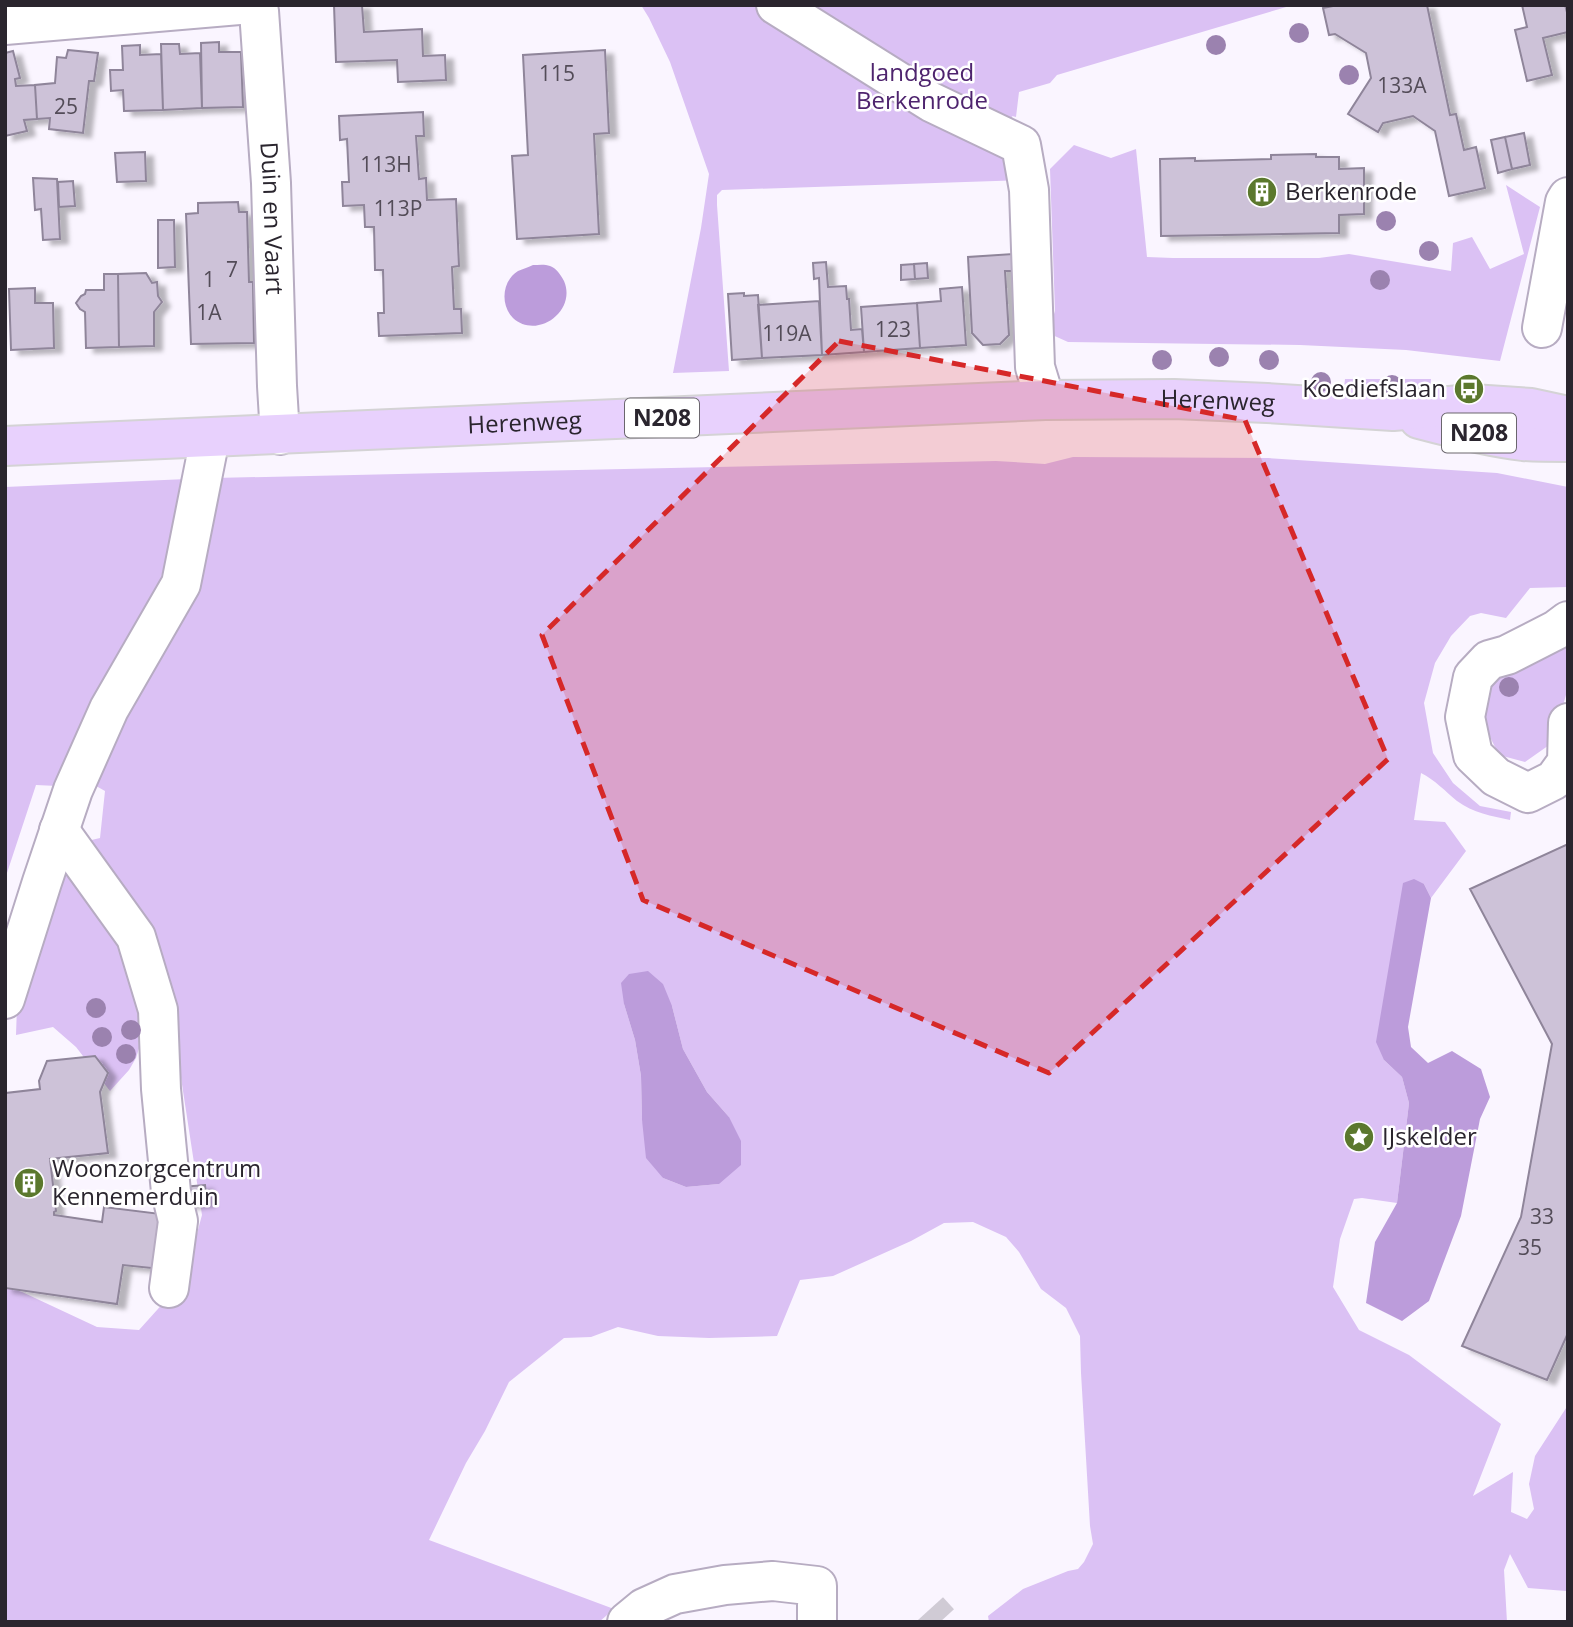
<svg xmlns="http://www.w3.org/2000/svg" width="1573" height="1627" viewBox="0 0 1573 1627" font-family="'Open Sans',sans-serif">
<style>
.green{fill:#dbc1f4;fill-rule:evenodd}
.water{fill:#bc9cdb}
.building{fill:#cdc2d8;stroke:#8f859a;stroke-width:2;filter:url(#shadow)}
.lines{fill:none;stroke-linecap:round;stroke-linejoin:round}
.minor-tunnel{stroke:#d0cbd5;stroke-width:38;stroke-dasharray:38 19;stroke-linecap:butt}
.minor-casing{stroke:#b7acc2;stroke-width:42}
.major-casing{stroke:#d4d3d5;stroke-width:42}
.minor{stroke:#fff;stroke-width:38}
.major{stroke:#e8d1fd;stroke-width:38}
.tree{fill:#9b82af}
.marked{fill:#d62828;fill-opacity:0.2;stroke:#d62828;stroke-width:5;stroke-dasharray:14 9;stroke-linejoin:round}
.labels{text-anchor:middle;stroke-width:5;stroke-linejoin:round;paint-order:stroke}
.number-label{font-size:21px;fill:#534c58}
.shield{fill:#fff;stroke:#6a666d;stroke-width:2}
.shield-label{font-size:23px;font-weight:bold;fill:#2a252e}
.park-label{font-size:24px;fill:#4e246e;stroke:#fff}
.poi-label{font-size:24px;fill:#2a252e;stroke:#fff;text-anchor:start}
.street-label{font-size:24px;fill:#2a252e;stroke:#fff}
</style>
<defs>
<filter id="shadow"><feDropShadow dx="8" dy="4.5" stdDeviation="2" flood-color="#0004"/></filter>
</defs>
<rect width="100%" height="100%" fill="#faf5ff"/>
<path class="green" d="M641,5H1293L1057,75L1050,83L1019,92L1016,117L1012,116L1025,178L1024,180L722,190L717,195V205L729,371L673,373L701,228L709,174L670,62L649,18Z
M1074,145L1111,158L1136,149L1147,257L1173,258H1319L1349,254L1451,271L1453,243L1472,237L1490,269L1524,254L1506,185L1540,207L1500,361L1406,350L1300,345L1068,342L1048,333L1055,311L1050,169Z
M1345,379H1431L1430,393L1344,388Z
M1073,457L1268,458L1497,473L1568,487V587L1530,588L1506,618L1481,613L1470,616L1451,636L1435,663L1424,703L1433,753L1453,783L1480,806L1511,812L1510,820C1492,816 1473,813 1457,801C1445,791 1435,780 1421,773L1414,820L1445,822L1466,851L1431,898L1424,884L1384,1060L1402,1077L1409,1103L1397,1203L1362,1198L1354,1199L1340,1239L1333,1287L1359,1330L1409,1355L1501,1424L1473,1496L1513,1472L1511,1512L1527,1519L1534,1509L1529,1484L1535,1456L1568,1405V1585L1566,1591L1528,1588L1510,1554L1504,1570L1507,1622H989L988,1616L1023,1589L1068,1571L1078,1569L1084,1562L1093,1544L1090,1526L1081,1373L1080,1336L1066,1308L1041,1289L1019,1252L1006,1237L973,1222L944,1223L911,1241L833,1276L800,1280L777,1336L709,1338L658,1336L618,1327L591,1337L564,1338L509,1382L485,1431L466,1463L429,1540L614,1609L599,1622H5V1284L97,1327L139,1330L166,1300L193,1248L202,1215L168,993L83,842L100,838L105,791L89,782L214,478L996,461L1045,464ZM624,1004L672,1006L683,1049L707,1092L729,1117L719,1184L686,1187L663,1178L642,1120L641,1076L635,1040Z
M187,479C179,514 171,549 159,583C132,654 92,720 57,786L36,785L5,879V487Z
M1568,640V688L1552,743L1525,762L1499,755L1478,713L1486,681Z
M64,851L132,949L142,1039L136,1058L129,1070L110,1091L76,1047L53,1027L16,1035L17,1006Z"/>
<path class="water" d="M533,265C538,265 545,264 550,266C556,268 561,275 564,281C577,311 537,340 513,318C500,305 502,281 518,271C523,269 529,267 533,265Z
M1414,879L1424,884L1431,898L1408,1027L1411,1047L1428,1063L1452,1051L1481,1069L1490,1097L1480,1119L1461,1216L1429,1301L1402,1321L1366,1303L1375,1242L1397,1203L1409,1103L1402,1077L1384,1060L1376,1042L1403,883Z
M648,971L663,984L672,1006L683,1049L707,1092L729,1117L741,1141V1165L719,1184L686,1187L663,1178L646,1158L642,1120L641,1076L635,1040L624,1004L621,983L629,974Z"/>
<path class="building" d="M334,5H362L364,32L422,29L423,56L445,55L446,80L398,82L397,60L336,62Z
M1338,5H1427L1450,115L1456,114L1464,150L1476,147L1485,188L1449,196L1435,131L1413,116L1383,123L1378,132L1348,114L1371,78L1366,53L1335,34L1329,35L1323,8Z
M1522,5H1565L1568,16V32L1543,38L1552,75L1527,81L1515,30L1527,27Z
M219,42V52H241L243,107L202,108L201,43Z
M161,44H179L180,54L200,53L202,108L163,110Z
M140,45V55L161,54L163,110L124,111L123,90L111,91L110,70H123L122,46Z
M68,50L98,53L94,81H89L83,133L49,129L50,118L37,119L35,85L55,83L57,57L66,58Z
M605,50L609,133L594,134L599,234L517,239L512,156L528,155L523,55Z
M13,51L20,78L15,79L16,86L35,85L37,119L24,120L27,131L5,136V53Z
M423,112L424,136H416L419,179L426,178L427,200L456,199L459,266L452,267L454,309H461L462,333L379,336L378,313H384L383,270H375L374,227H365L364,205L343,206L342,182H349L347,139L340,140L339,116Z
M1524,133L1530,165L1512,169L1505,137Z
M1505,137L1512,169L1498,173L1491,140Z
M145,152L146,181L117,182L115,153Z
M1316,154V157H1339V169L1364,168V214L1339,215V233L1161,236L1160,159L1195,158V161L1271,159V155Z
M33,178L57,179L60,239L43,240L41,209L35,210Z
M73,181L75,206L59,207L58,182Z
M238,202L239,212H247L249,282H253L254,343L191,344L186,214L198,213V203Z
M158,220H174L175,267L158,268Z
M1013,254V271H1005L1009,335L1000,344L983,345L972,333L968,257Z
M826,262L828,287L846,286L847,299H849L851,330L862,329L864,352L822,355L819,278L814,279L813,263Z
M927,263L928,278L915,279L914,264Z
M914,264L915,279L901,280V265Z
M146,273L152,283L157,282L158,296L162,302L154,312V346L119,347L118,274Z
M104,274H118L119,347L86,348L85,312L80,309L76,303L81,296L85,294L86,290H104Z
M962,287L966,345L920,348L917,303L941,301L940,289Z
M35,288V303H53L54,348L11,350L9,289Z
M744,293V296L758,295L762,358L732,360L728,294Z
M819,301L822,355L762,358L758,305Z
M917,303L920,348L864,352L861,307Z
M1568,844V1333L1547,1380L1462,1346L1521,1217L1552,1044L1470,889Z
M95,1056L108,1073L100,1092L108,1153L50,1159L56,1211L54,1212V1215L102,1222L104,1207L169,1215L161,1269L123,1265L117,1304L5,1288L6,1093L40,1089L39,1081L47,1061Z
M205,1185L207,1202L184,1205L182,1187Z"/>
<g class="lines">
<path class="minor-tunnel" d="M929,1610L940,1622"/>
<g class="minor-casing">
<g id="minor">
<path id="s1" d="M252,5L259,11L271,183L277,386L280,435"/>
<path d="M776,5L931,102L1021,145L1029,190L1035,367L1045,400"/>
<path d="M5,25L239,5"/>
<path d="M1542,328L1565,202L1568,197"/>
<path d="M1568,621L1556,630L1507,655L1489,660L1473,677L1465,717L1473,755L1496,777L1528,793L1554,780L1567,762L1568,723"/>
<path d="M59,830L136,937L158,1010L161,1089L171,1192L178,1221L169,1288"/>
<path d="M5,999L42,882L73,790L109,709L181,584L210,438"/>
<path d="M627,1622L644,1608L675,1594L725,1585L773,1581L817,1586V1622"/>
</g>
</g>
<g class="major-casing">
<g id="major">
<path d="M1419,419C1453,428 1488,437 1523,441C1538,442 1553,442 1568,442"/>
<path id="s2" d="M5,446L1045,400L1174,399L1267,403L1393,411L1472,404L1531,408L1568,416"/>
</g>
</g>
<use href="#minor" class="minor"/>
<use href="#major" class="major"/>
</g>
<g class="tree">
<circle cx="1299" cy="33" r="10"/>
<circle cx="1216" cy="45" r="10"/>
<circle cx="1349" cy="75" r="10"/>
<circle cx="1386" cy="221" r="10"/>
<circle cx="1429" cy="251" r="10"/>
<circle cx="1380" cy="280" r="10"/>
<circle cx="1219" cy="357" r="10"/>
<circle cx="1162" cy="360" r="10"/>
<circle cx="1269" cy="360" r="10"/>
<circle cx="1321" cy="382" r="10"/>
<circle cx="1392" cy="385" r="10"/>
<circle cx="1509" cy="687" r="10"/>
<circle cx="96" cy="1008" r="10"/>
<circle cx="131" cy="1030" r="10"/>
<circle cx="102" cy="1037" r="10"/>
<circle cx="126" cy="1054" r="10"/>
</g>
<path class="marked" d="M839,341L1245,420L1388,759L1049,1073L643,900L542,635Z"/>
<defs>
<g id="building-disc" transform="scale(1.575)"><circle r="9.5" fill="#5b782d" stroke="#fff"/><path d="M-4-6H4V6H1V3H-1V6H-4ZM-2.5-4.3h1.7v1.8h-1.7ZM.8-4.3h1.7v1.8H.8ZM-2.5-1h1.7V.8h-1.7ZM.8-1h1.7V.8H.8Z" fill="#fff"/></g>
<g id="bus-disc" transform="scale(1.575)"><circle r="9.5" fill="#5b782d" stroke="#fff"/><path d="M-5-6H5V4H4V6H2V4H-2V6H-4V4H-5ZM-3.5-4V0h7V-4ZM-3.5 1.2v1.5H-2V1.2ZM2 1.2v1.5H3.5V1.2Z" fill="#fff"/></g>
<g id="sight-disc" transform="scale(1.575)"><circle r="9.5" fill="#5b782d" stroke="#fff"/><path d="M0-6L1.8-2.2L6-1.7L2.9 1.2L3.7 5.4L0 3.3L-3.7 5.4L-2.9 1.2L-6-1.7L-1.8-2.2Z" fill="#fff"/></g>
</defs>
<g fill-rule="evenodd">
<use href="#building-disc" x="1262" y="192"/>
<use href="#bus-disc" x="1469" y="389"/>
<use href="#sight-disc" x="1359" y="1137"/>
<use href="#building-disc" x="29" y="1183"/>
</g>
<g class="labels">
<g class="number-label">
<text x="557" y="81">115</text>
<text x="1402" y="93">133A</text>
<text x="66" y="114">25</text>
<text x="386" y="172">113H</text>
<text x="398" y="216">113P</text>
<text x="232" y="277">7</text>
<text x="209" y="287">1</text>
<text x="209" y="320">1A</text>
<text x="893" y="337">123</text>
<text x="787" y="341">119A</text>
<text x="1542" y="1224">33</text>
<text x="1530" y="1255">35</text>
</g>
<g class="shield">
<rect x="625" y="398.5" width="74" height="39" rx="5"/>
<rect x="1442" y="413.5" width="74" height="39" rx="5"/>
</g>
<g class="shield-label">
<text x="662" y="426">N208</text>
<text x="1479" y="441">N208</text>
</g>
<g class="park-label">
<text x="922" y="81">landgoed<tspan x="922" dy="28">Berkenrode</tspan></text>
</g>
<g class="poi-label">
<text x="1285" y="200">Berkenrode</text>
<text x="1446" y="397" text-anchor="end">Koediefslaan</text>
<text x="1382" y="1145">IJskelder</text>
<text x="52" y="1177">Woonzorgcentrum<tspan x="52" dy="28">Kennemerduin</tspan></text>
</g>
<g class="street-label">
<text dy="8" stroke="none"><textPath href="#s1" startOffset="217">Duin en Vaart</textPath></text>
<text dy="8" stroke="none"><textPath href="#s2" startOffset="1214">Herenweg</textPath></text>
<text dy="8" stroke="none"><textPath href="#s2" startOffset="520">Herenweg</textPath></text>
</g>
</g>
<rect width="1573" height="1627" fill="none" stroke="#2a252e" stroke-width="14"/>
</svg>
